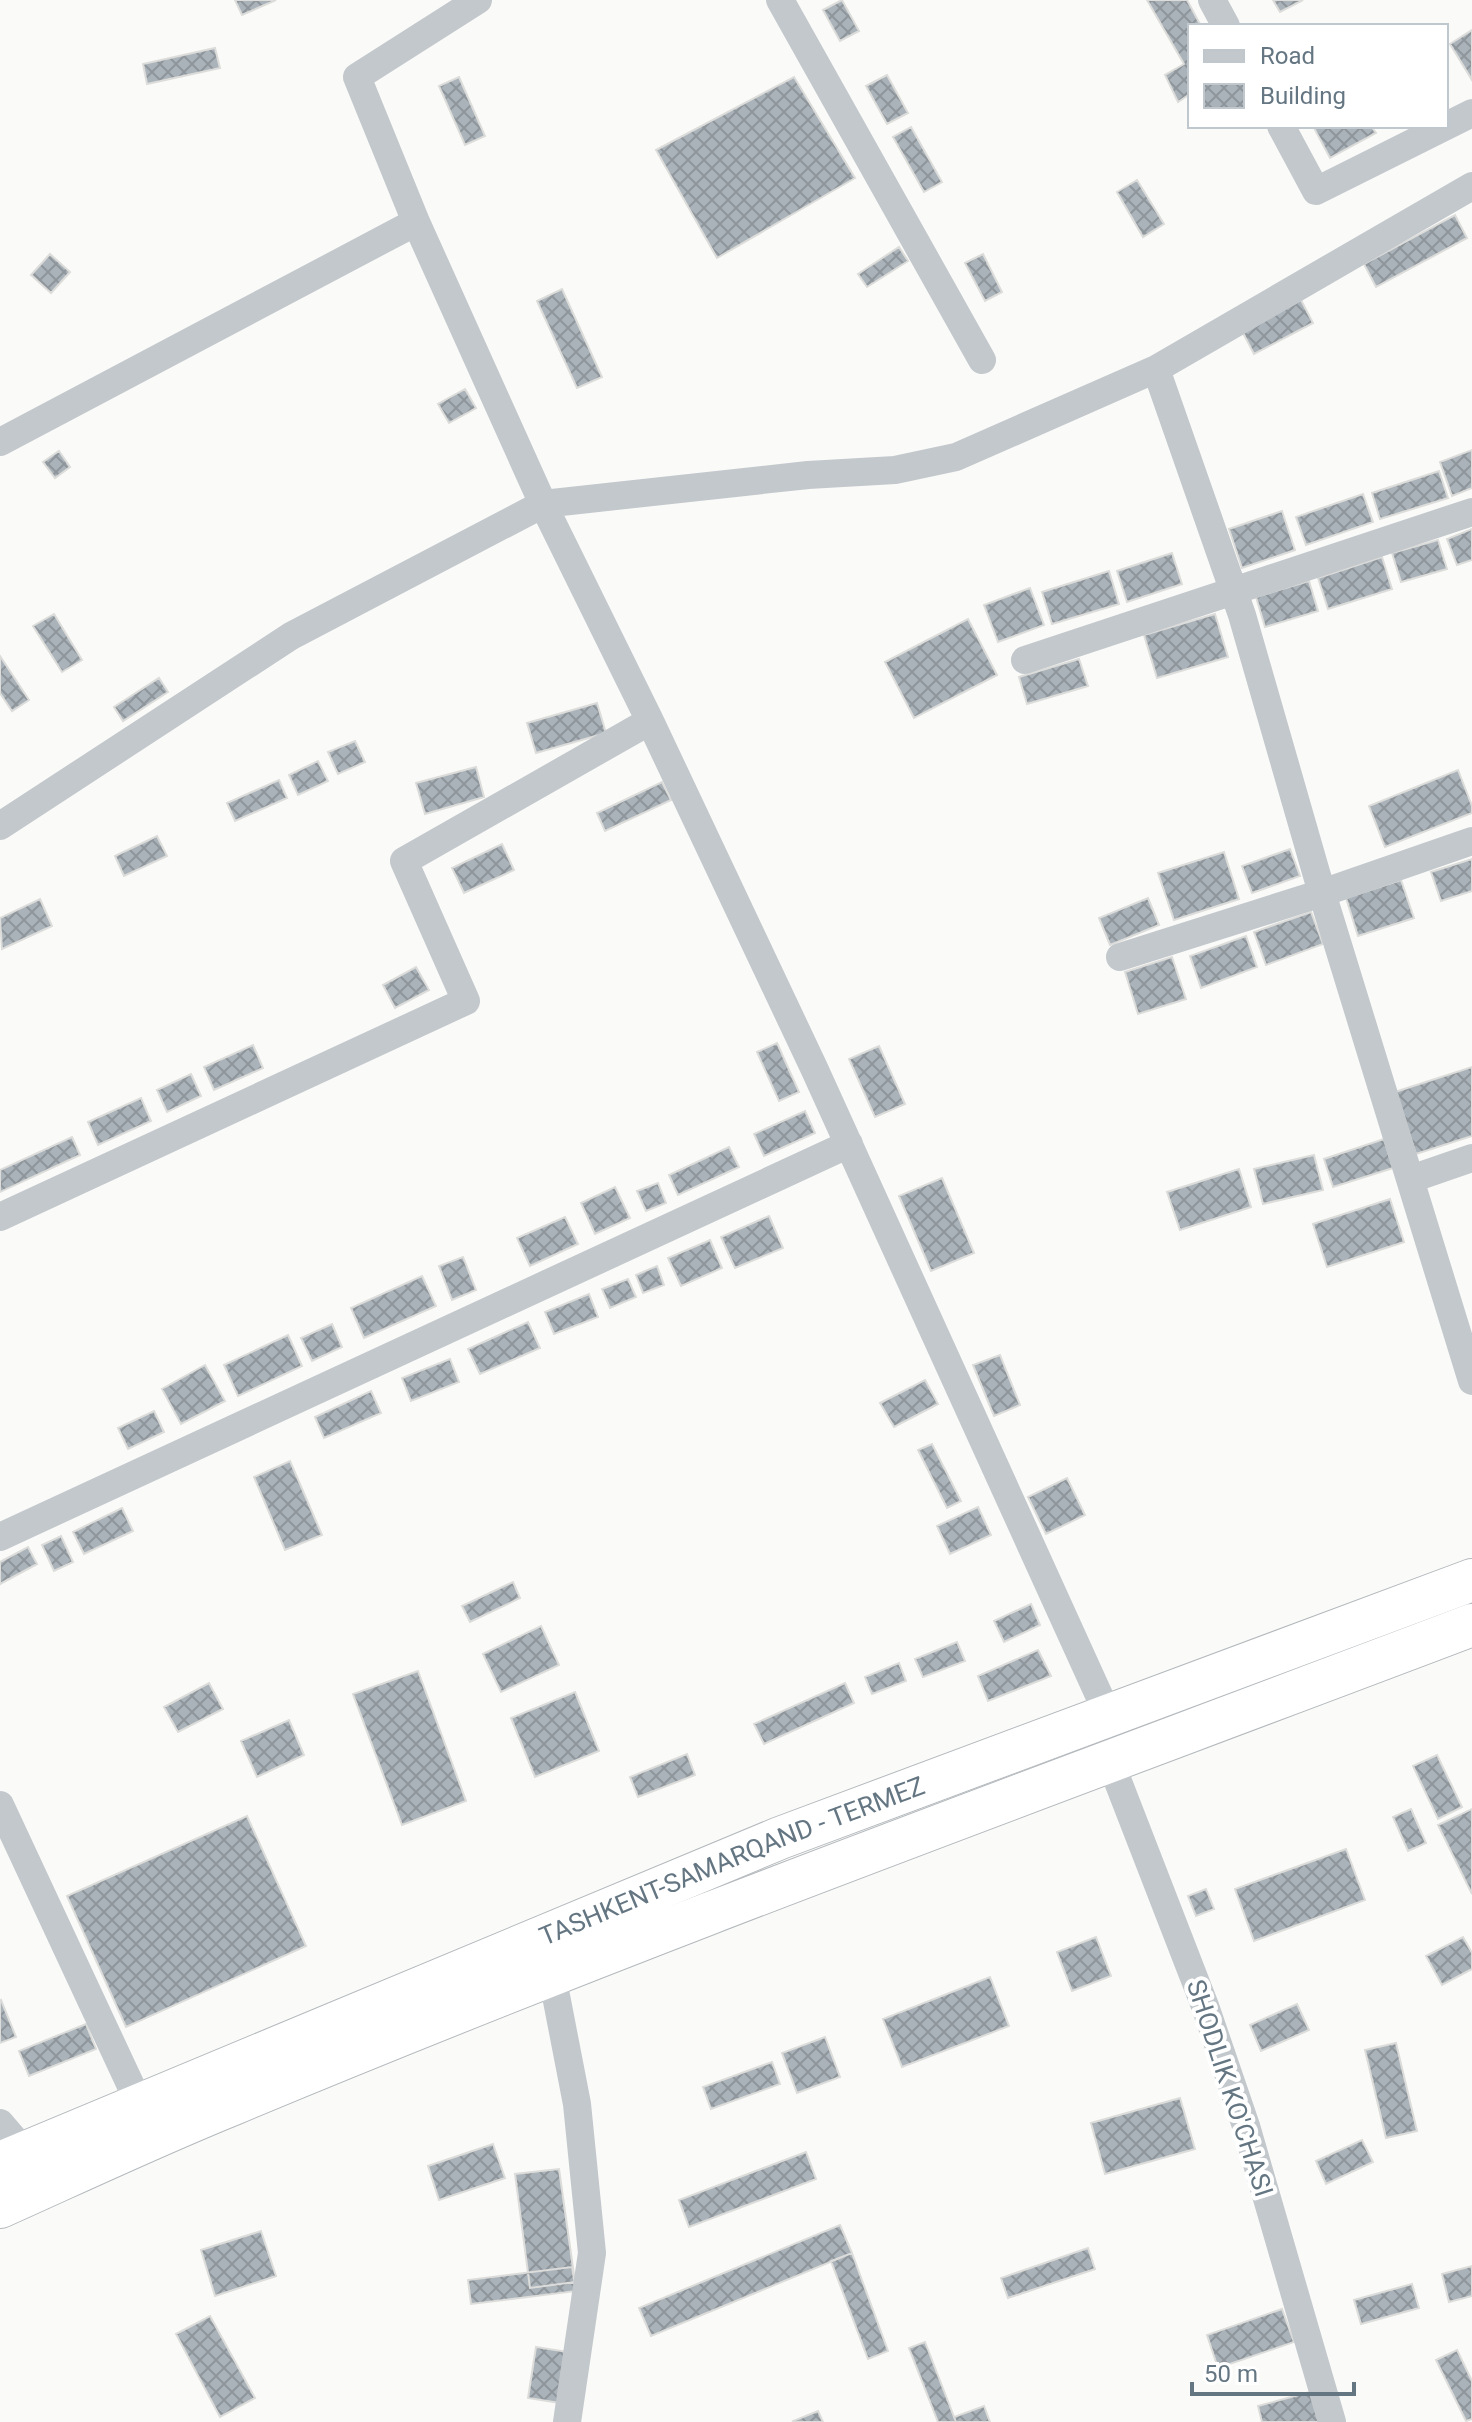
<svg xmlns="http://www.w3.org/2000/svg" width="1472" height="2422" viewBox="0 0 1472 2422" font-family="Roboto,sans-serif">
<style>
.building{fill:url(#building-cross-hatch);stroke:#dcdcda;stroke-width:2}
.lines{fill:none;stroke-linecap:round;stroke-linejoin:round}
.highway-casing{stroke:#b4b9bd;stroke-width:44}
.minor{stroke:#c3c8cc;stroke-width:28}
.highway{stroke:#fff;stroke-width:42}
.labels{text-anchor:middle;stroke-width:8;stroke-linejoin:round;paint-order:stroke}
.street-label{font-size:26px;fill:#657683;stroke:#fff}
</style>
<defs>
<pattern id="building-cross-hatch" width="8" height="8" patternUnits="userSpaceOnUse" patternTransform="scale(2)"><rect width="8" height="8" fill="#aab3b9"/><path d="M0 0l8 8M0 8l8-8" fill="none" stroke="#8e969c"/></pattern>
</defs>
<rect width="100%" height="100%" fill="#fafaf8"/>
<path class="building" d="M235,0H276L242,15Z
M842,0L859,31L840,41L823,10Z
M1147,0H1187L1201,26H1190V94L1178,102L1165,75L1184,64Z
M1273,0H1303L1280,12Z
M1472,30V80L1450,44Z
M215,48L220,68L147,84L143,64Z
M887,75L908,113L887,124L866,86Z
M459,77L485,136L465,145L439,86Z
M794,77L855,178L717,258L656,150Z
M1313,126H1371L1376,133L1330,158Z
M911,127L942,182L924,192L893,137Z
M1137,180L1164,224L1143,237L1117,192Z
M1455,215L1467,238L1376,287L1364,264Z
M899,247L908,261L867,287L858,274Z
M50,254L70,272L51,293L31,275Z
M983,254L1002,292L985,301L965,263Z
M562,289L602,377L577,388L537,301Z
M1301,300L1313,323L1254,354L1242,331Z
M465,389L476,408L449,423L438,404Z
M1472,450V488L1452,496L1440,462Z
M59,451L70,467L55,478L43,462Z
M1439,471L1448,498L1380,519L1372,493Z
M1363,494L1373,522L1306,545L1296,517Z
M1282,511L1295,550L1242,568L1229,529Z
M1472,529V560L1457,565L1447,539Z
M1438,540L1447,569L1401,582L1392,553Z
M1172,553L1182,584L1127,602L1117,571Z
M1382,557L1392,589L1328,609L1318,578Z
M1109,571L1119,604L1052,624L1042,592Z
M1309,581L1318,611L1265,627L1256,597Z
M1030,588L1044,625L998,642L984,605Z
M54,614L82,660L62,672L33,626Z
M1215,614L1228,657L1157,678L1144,635Z
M968,619L997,675L914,718L885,662Z
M0,656L29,700L12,711L0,693Z
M1079,659L1088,686L1027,704L1019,677Z
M159,678L168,692L123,721L114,707Z
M597,703L606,733L536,753L527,723Z
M355,741L365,762L338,774L328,752Z
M318,761L328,781L298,795L289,775Z
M476,767L484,797L425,814L416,783Z
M1458,770L1472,806V813L1385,847L1369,806Z
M279,780L287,798L235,821L227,803Z
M662,782L671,800L605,831L597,813Z
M157,836L167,856L124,876L115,856Z
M502,844L514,870L464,893L452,868Z
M1290,849L1300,876L1252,893L1242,866Z
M1224,852L1239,899L1174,920L1158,873Z
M1472,859V891L1441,901L1431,872Z
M1401,880L1414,918L1358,936L1346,898Z
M1148,898L1159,925L1110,945L1099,918Z
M40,899L52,926L2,949L0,918Z
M1311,912L1323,944L1266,965L1254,932Z
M1246,936L1257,967L1201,988L1190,956Z
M1172,957L1186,999L1138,1014L1125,972Z
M416,967L429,990L395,1008L383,985Z
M777,1043L799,1092L779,1101L757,1052Z
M253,1045L263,1068L214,1090L204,1067Z
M879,1046L905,1104L875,1117L849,1059Z
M1472,1067V1136L1416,1154L1395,1092Z
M191,1074L201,1096L167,1112L157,1090Z
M141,1098L151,1121L98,1145L88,1122Z
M805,1111L815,1133L764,1156L754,1134Z
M72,1137L80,1155L0,1192V1170Z
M1384,1139L1393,1168L1333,1187L1324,1159Z
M729,1147L739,1167L678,1195L669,1175Z
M1314,1155L1323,1190L1263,1204L1254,1169Z
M1239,1169L1251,1207L1180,1230L1167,1192Z
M942,1178L974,1253L931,1271L899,1196Z
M658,1183L666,1203L646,1211L637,1191Z
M615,1187L630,1218L595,1234L581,1203Z
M1390,1199L1404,1242L1327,1267L1313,1224Z
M769,1216L783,1248L735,1268L721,1237Z
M565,1217L578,1244L530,1266L517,1238Z
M710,1240L722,1268L681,1286L668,1258Z
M463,1257L476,1290L452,1300L439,1266Z
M657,1266L664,1285L643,1293L636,1275Z
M422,1276L436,1306L364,1338L351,1308Z
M628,1279L636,1297L610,1308L602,1289Z
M589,1294L598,1317L554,1334L545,1312Z
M528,1322L540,1348L480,1374L468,1349Z
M332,1324L342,1347L312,1361L301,1338Z
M288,1335L302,1366L238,1396L224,1365Z
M1000,1355L1020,1405L994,1416L973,1365Z
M450,1359L459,1382L411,1401L402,1378Z
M205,1365L225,1401L181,1424L162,1389Z
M925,1380L938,1404L894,1427L880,1403Z
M371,1391L381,1413L324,1438L315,1417Z
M154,1411L164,1432L128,1449L118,1428Z
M932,1444L961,1501L947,1508L918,1450Z
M290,1461L322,1535L285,1550L254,1477Z
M1067,1478L1085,1515L1046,1534L1028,1497Z
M978,1507L991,1535L950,1554L937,1526Z
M122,1508L133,1531L84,1554L73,1532Z
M61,1536L73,1562L54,1571L42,1545Z
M28,1547L37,1564L0,1584V1562Z
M513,1582L520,1598L470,1622L462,1606Z
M1031,1604L1040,1625L1004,1642L994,1621Z
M541,1626L559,1665L501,1692L483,1654Z
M957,1642L965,1661L923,1677L915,1659Z
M1038,1650L1051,1676L988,1701L978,1676Z
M899,1663L906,1681L872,1694L865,1677Z
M418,1671L466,1801L402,1825L353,1694Z
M209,1683L223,1709L178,1732L164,1707Z
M845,1683L854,1703L764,1744L754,1724Z
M575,1692L599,1751L535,1777L511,1718Z
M289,1720L304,1755L257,1777L241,1741Z
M687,1754L695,1775L638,1797L630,1777Z
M1437,1755L1462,1807L1438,1819L1413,1766Z
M1411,1809L1426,1843L1408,1851L1393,1817Z
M1472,1809V1894L1438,1825Z
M247,1816L306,1946L126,2027L67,1896Z
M1346,1849L1365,1900L1254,1941L1235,1889Z
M1206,1889L1214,1909L1196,1916L1188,1896Z
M1096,1937L1111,1976L1072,1991L1057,1952Z
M1463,1937L1472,1953V1969L1442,1985L1426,1956Z
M990,1977L1009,2026L902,2067L883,2019Z
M1,2000L16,2037L0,2043V2001Z
M1297,2004L1309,2030L1261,2051L1250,2025Z
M86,2024L96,2049L29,2076L19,2051Z
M825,2037L840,2077L797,2093L782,2053Z
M1396,2043L1417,2131L1386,2138L1365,2050Z
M772,2062L780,2084L711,2109L703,2087Z
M1180,2098L1195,2149L1105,2174L1091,2123Z
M1362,2140L1373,2162L1326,2184L1316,2161Z
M493,2144L505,2178L439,2200L428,2166Z
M806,2152L816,2179L689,2227L679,2200Z
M559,2169L575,2282L530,2288L515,2174Z
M840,2225L852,2253L651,2336L639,2308Z
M261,2231L276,2276L215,2296L201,2250Z
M1088,2248L1095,2269L1008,2298L1001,2278Z
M852,2253L888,2351L868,2359L831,2261Z
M1472,2266V2296L1449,2302L1442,2274Z
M572,2267L576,2291L471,2304L468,2280Z
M1412,2284L1419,2308L1361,2324L1354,2300Z
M1282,2309L1294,2342L1218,2368L1207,2335Z
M210,2316L255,2398L220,2417L176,2334Z
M925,2342L956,2422H938L909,2348Z
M536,2347L568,2352L560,2403L528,2398Z
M1457,2350L1472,2381V2419L1466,2421L1436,2360Z
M1310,2392L1319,2422H1262L1258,2406Z
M984,2406L990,2422H956L954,2417Z
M818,2411L823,2422H794L793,2421Z"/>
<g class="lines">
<g class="highway-casing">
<g id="highway">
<path id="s1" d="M0,2163L780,1838L1472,1580"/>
<path d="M0,2207C78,2172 154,2136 233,2104C642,1933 1058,1782 1472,1625"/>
</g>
</g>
<path class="minor" d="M478,0L357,77L416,222L543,504L650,721L814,1068L1108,1715
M780,0L982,360
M1212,0L1226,26
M1281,126L1316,191L1472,113
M1472,186L1156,369L1242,615L1322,893L1472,1381
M0,442L416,222
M1025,660L1472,512
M0,826L291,636L543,504L808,475L895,470L956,457L1156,369
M1120,957L1322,893L1472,841
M1411,1179L1472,1158
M0,1217L466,1001L404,861L650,721
M0,1537L849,1144
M1110,1761L1205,2006L1246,2126L1332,2422
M0,1805L139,2103
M552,1975L577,2104L592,2253L567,2422
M0,2123L25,2152"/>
<use href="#highway" class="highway"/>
</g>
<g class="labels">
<g class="street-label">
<text dy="9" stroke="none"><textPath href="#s1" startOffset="792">TASHKENT-SAMARQAND - TERMEZ</textPath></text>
<text transform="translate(1230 2088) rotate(72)" y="9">SHODLIK KO'CHASI</text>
</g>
</g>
<rect x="1188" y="24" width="260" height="104" fill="#ffffff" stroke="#c1c8cd" stroke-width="2"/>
<rect x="1204" y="50" width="40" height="12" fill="#c3c8cc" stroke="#c1c8cd" stroke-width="2"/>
<text x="1260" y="64" font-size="24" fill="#657683">Road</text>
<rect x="1204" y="84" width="40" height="24" fill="url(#building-cross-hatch)" stroke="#c1c8cd" stroke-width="2"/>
<text x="1260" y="104" font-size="24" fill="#657683">Building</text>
<path d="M1192 2382v12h162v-12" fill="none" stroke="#657683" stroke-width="4"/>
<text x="1204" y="2382" font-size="24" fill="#657683" stroke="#ffffff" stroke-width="6" paint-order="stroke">50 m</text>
</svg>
